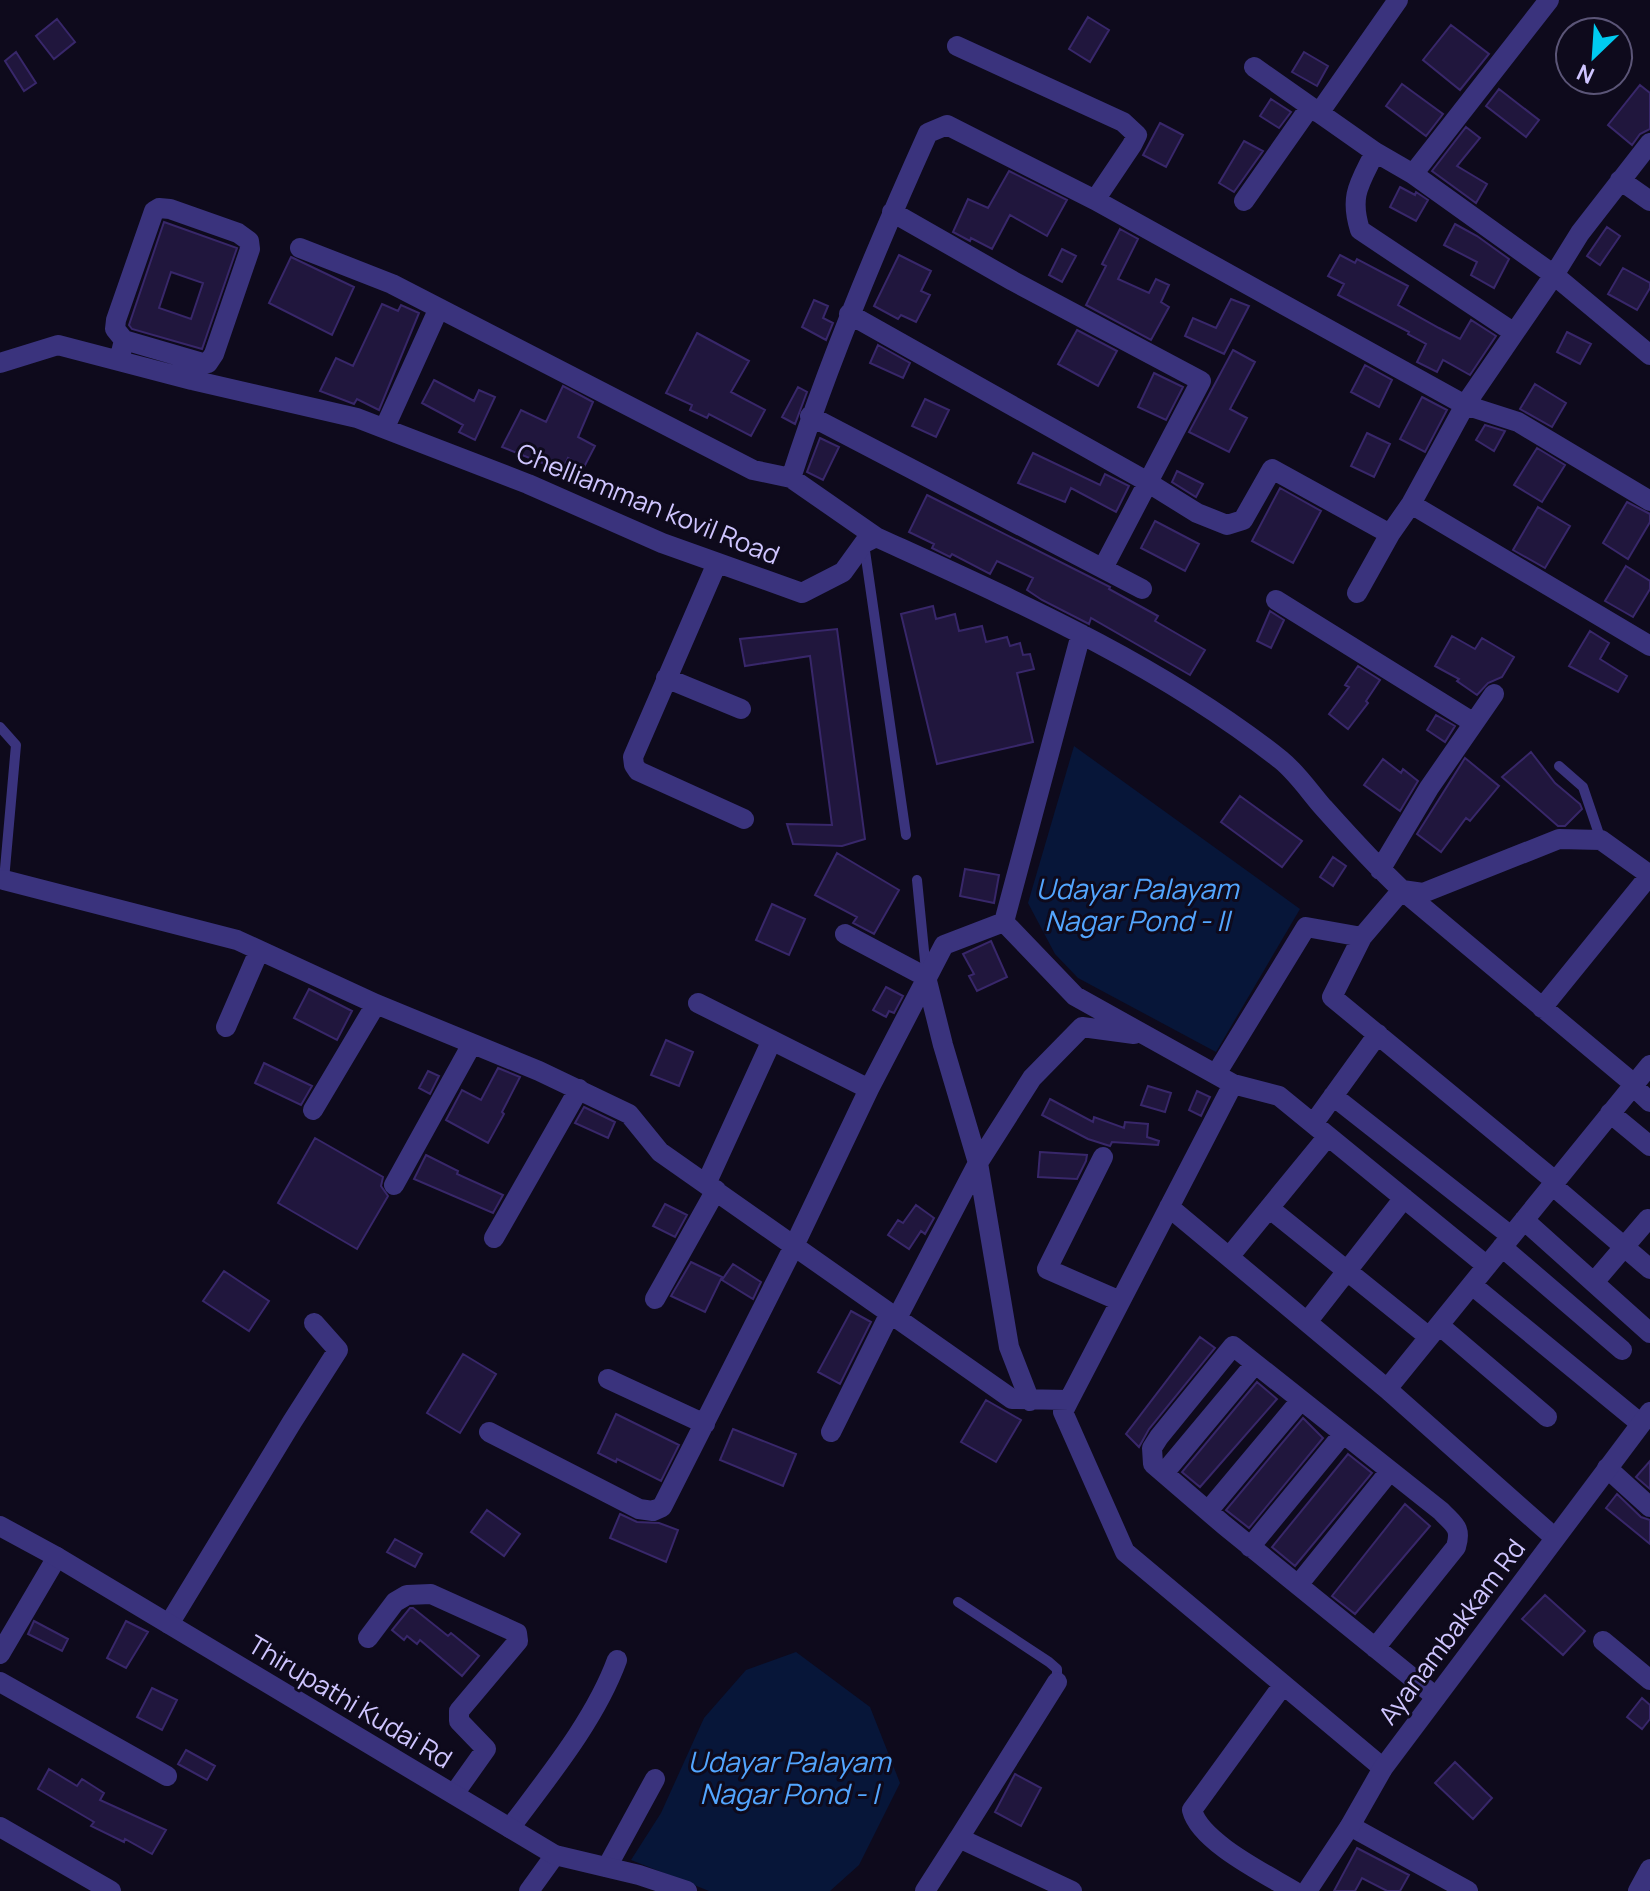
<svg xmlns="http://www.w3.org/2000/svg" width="1650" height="1891" viewBox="0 0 1650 1891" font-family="Manrope,sans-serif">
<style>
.water{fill:#071639}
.building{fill:#20163d;stroke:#38276a;stroke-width:2;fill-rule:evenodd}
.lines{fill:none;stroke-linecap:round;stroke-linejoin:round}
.service{stroke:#3a337d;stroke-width:10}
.minor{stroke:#3a337d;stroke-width:20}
.tertiary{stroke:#3a337d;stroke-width:20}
.labels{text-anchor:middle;stroke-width:6;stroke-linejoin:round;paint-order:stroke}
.street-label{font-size:26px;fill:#cfc5ff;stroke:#0e0a1c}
.water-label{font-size:28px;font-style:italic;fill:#53a6ff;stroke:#0e0a1c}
</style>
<rect width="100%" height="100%" fill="#0e0a1c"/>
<path class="water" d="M1074,746L1300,909L1216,1052L1078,978L1055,954L1028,903Z
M796,1652L870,1707L900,1783L859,1865L830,1891H709L631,1860L661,1813L704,1718L746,1670Z"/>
<path class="building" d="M1088,17L1109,30L1090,62L1069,49Z
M57,19L75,42L54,59L36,36Z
M1451,25L1489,54L1460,90L1423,60Z
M16,52L36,83L24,91L5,61Z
M1304,52L1328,66L1317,86L1292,72Z
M1402,84L1443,114L1426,136L1386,106Z
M1640,85L1650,93V129L1640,134L1632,145L1608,125Z
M1499,89L1539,120L1526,137L1486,106Z
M1271,99L1291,112L1279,128L1260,116Z
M1160,123L1183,135L1166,167L1143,155Z
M1466,127L1480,138L1457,166L1487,184L1476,203L1432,171Z
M1244,141L1263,151L1234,192L1219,183Z
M1009,171L1067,200L1047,236L1010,215L992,249L971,238L970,241L953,232L968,199L988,208Z
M1400,187L1415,195L1416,192L1428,200L1416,221L1390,207Z
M164,222L237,248L202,349L132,329L129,325ZM171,272L203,283L191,319L159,308Z
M1455,224L1477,236L1509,259L1494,288L1471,275L1477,262L1444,245Z
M1607,227L1620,236L1600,265L1587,256Z
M1120,229L1138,239L1118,279L1149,293L1156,279L1169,285L1161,302L1169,307L1151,340L1086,305L1106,266L1102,264Z
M1062,249L1076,256L1062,282L1049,275Z
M899,255L931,271L921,291L930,295L916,322L901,315L898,319L874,306Z
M1340,255L1355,263L1357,259L1408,286L1398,305L1439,328L1460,339L1471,320L1496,336L1470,375L1443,360L1437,372L1417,362L1426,344L1408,334L1409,332L1338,295L1344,284L1328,276Z
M291,257L354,287L332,335L269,303Z
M1623,268L1650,283V288L1637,310L1608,294Z
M1231,299L1249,306L1224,354L1185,336L1193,318L1216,328Z
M814,300L828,306L823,318L833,323L826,340L802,327Z
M382,304L398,311L401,305L419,313L379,410L357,399L354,404L320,391L336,358L353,366Z
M1077,330L1117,351L1098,386L1058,364Z
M1567,332L1591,344L1580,364L1557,352Z
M697,333L749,361L731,392L765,410L751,436L709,414L707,418L690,410L692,405L666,393Z
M878,345L910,363L903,378L870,363Z
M1233,350L1255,362L1230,409L1247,418L1229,452L1189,432Z
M1365,365L1392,380L1379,407L1351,392Z
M1154,373L1183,387L1166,420L1138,407Z
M434,380L474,401L479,390L495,397L475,440L459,432L463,425L422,403Z
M1535,384L1566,403L1552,427L1520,409Z
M563,386L593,402L578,437L595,446L584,467L568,458L562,471L502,447L521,410L546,422Z
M798,387L807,392L795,424L782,417Z
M1422,397L1447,410L1425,452L1400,439Z
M925,399L949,410L936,437L912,426Z
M1485,425L1505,431L1494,451L1476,440Z
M1367,433L1390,444L1374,477L1351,466Z
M820,438L839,447L823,480L807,472Z
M1537,448L1565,465L1542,502L1514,485Z
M1033,453L1100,485L1105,474L1129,486L1116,512L1071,488L1065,502L1018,483Z
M1177,471L1203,484L1196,497L1172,482Z
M1280,488L1321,511L1293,563L1252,541Z
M927,495L1110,587L1109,589L1158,616L1155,621L1205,650L1190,675L1091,618L1089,624L1042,600L1027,590L1033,578L997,561L990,574L952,554L950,557L932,548L934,544L909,532Z
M1627,502L1650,514V522L1628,559L1603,543Z
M1538,507L1570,526L1545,568L1513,550Z
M1155,521L1199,544L1185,571L1141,548Z
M1626,566L1650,581V589L1633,617L1605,601Z
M933,606L936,619L955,614L959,631L982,626L986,642L1007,637L1010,646L1020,643L1023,655L1030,654L1034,669L1017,673L1033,742L937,764L901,614Z
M1270,611L1284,620L1271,648L1257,641Z
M837,629L865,839L842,846L793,844L787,824L832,825L810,656L745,666L740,639Z
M1590,631L1609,643L1600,659L1627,676L1618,692L1569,666Z
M1452,636L1475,649L1482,638L1514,657L1502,677L1488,683L1477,695L1457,681L1459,679L1435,666Z
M1358,666L1380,680L1366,701L1368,703L1348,729L1329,714L1349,687L1345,685Z
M1436,715L1455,726L1445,742L1427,730Z
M1531,752L1555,783L1580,804L1582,809L1565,826H1558L1502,777Z
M1465,758L1499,786L1470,821L1466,818L1441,852L1417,834Z
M1383,759L1401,773L1403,769L1418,781L1400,811L1364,785Z
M1240,796L1302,841L1282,867L1221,822Z
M837,853L899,890L874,934L853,923L857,917L815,895Z
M1333,857L1346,866L1333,886L1320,877Z
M965,869L999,875L994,903L960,896Z
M772,904L805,919L789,955L756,940Z
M991,941L1007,977L977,991L969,976L974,974L963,954Z
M886,987L903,996L894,1013L889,1011L886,1017L873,1010Z
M309,989L352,1011L337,1040L294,1018Z
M666,1040L693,1052L679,1086L651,1075Z
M264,1063L312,1086L301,1105L255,1083Z
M498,1068L520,1077L502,1112L504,1114L488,1143L446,1120L462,1090L481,1100Z
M428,1071L439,1076L430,1094L419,1088Z
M1148,1086L1171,1093L1165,1112L1141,1105Z
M1197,1091L1210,1097L1201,1116L1189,1110Z
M1050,1099L1093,1122L1094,1117L1124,1128L1125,1122L1148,1124L1147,1137L1159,1141L1158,1145L1112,1142L1110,1146L1088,1139L1042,1115Z
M584,1107L615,1122L608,1138L575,1123Z
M315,1138L383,1177L381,1186L388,1196L357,1249L278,1203Z
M1040,1152L1087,1155L1086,1161L1077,1179L1038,1177Z
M426,1155L458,1171L457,1174L503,1195L493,1213L414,1179Z
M665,1204L687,1215L675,1237L653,1226Z
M916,1205L934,1218L925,1234L921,1231L909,1249L888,1235L898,1220L903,1223Z
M691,1262L722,1277L705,1312L671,1296Z
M733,1264L761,1282L753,1299L722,1280Z
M224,1271L269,1301L249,1331L203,1301Z
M851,1311L871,1322L840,1384L818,1372Z
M1200,1337L1215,1348L1149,1429L1139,1447L1126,1434Z
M463,1354L496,1374L460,1433L427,1413Z
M1257,1382L1277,1399L1200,1487L1182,1472Z
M986,1400L1021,1420L996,1462L961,1442Z
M616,1414L679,1445L661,1481L617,1459L616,1462L598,1453Z
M1303,1418L1323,1438L1249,1528L1226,1510Z
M733,1429L796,1454L783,1486L720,1460Z
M1348,1454L1372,1473L1295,1566L1272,1547Z
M1650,1461V1489L1636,1477Z
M1617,1494L1641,1517L1650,1520V1544L1606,1508Z
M1405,1504L1430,1526L1355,1614L1332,1596Z
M487,1510L520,1534L504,1556L471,1532Z
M620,1514L637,1522L659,1523L678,1530L666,1562L610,1538Z
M395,1539L422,1554L415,1567L387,1552Z
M1545,1595L1585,1631L1563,1655L1522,1619Z
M410,1608H413L448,1636L451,1633L479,1656L462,1676L420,1640L417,1644L407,1636L404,1640L392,1630Z
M34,1621L68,1639L62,1651L28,1634Z
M126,1621L148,1632L126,1668L107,1658Z
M152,1688L177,1700L162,1730L137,1717Z
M1642,1698L1650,1705V1719L1642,1729L1627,1717Z
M186,1750L215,1766L207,1780L178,1764Z
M1455,1762L1492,1798L1473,1819L1435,1783Z
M49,1769L77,1786L82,1779L104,1793L100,1800L166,1830L152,1854L125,1839L124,1842L91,1826L94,1822L38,1789Z
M1015,1774L1041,1788L1021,1826L995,1812Z
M1357,1848L1409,1875L1400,1891H1387L1362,1878L1355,1891H1334Z"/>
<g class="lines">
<path class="service" d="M864,544L906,835
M0,727L16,745L4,880
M1559,766L1583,787L1601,840
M917,880L926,971
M958,1602L1049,1662L1057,1669V1682"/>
<path class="minor" d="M1549,0L1413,174L1554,275L1465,405L1411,504L1650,646
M957,46L1123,122L1137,135L1132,145L1095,200
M1254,67L1375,152
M1319,113L1398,0
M1650,143L1580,233L1554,275L1650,355
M1413,174L1375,152C1360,183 1349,195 1360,230L1513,332
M1620,180L1650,201
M1244,201L1310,107
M892,212L1013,281L1201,381L1103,568
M300,248L392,284L753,470L791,478
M849,314L1139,477L1197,513L1227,525L1243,520L1272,469L1390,534
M124,340L203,363
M119,361L124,340L115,329L116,320L154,211L159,208L170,209L238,233L249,241L250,249L214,354L208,363L200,364L192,380
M0,363L58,345L192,380L357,418L528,484L662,543L802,593L843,572L864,543L876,537C1016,601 1160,664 1281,760C1297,773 1309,791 1322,806C1348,835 1373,863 1402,890L1634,1084
M810,416L1142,589
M385,427L439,308
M876,537L791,478C829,360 877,246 928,133L947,125L1095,200L1465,405L1518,422L1650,501
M717,563L633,757L634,765L638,771L744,819
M1357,593L1390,534L1411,504
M1276,600L1474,723
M666,678L741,709
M1380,870L1429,788L1494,694
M4,880L237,940L376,1004L539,1071L629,1114L660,1152L794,1246L662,1507L653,1511L639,1509L489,1432
M1402,890L1423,893L1559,839L1601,840L1650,875
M1004,922L1081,634
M845,934L926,977L943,1045L978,1163L1009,1347L1030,1401
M1362,937L1332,997L1555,1181
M698,1003L869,1089
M1542,1008L1650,875
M226,1027L259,951
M1216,1074L1306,927L1362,937L1402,890
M1233,1084L1279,1096L1487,1266
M1633,1086L1650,1102
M1333,1096L1511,1236
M313,1110L376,1004
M1610,1113L1650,1146
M1313,1124L1378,1034
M1103,1157L1047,1269L1120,1301
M706,1184L772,1040
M394,1185L472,1044
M1552,1185L1650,1269
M1169,1207L1387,1389L1555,1538
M1269,1208L1429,1337
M1524,1220L1650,1333
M494,1238L579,1089
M1502,1247L1622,1350
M1229,1257L1328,1136
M1595,1281L1648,1219
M1472,1285L1640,1423
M655,1299L716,1190
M897,1318L978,1163L1032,1078L1082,1027L1134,1034
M1307,1322L1404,1198
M1439,1325L1547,1417
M608,1379L705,1424
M1387,1389L1650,1065
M1069,1400L1012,1399L794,1246L869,1089L944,945L1004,922L1075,996L1233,1084C1178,1190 1124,1295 1069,1400L1063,1412L1125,1552L1383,1768
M831,1432L890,1313
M1607,1468L1650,1507
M1164,1473L1255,1364
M1208,1511L1301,1400
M1250,1547L1343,1434
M1298,1585L1390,1471
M169,1624L292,1422L338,1350L314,1323
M368,1638L395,1602L407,1595L431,1594L517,1633L518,1641L459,1711V1721L486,1749L454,1794
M1603,1641L1650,1680
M1375,1648L1456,1547C1462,1527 1454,1525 1441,1511L1233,1346L1159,1437L1152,1448L1153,1464L1224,1525L1436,1697
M0,1654L57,1557
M0,1682L167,1776
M1283,1685L1192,1810C1200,1842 1266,1874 1294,1891
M1350,1826L1468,1891
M0,1827L111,1891
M510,1828C548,1777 595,1720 617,1660
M959,1838L1057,1682
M607,1867L655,1779
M529,1891L555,1855
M925,1891L959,1838L1072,1891
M1638,1891L1650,1869"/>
<path class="tertiary" d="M0,1526L57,1557L555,1855L639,1875L687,1891
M1307,1891L1350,1826L1383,1768L1650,1412"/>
</g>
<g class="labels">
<g class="street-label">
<text transform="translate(648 504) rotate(22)" y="9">Chelliamman kovil Road</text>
<text transform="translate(1452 1632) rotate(-53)" y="9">Ayanambakkam Rd</text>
<text transform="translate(350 1702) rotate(31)" y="9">Thirupathi Kudai Rd</text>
</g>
<g class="water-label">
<text x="1137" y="899">Udayar Palayam<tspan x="1137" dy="32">Nagar Pond - II</tspan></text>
<text x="789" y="1772">Udayar Palayam<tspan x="789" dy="32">Nagar Pond - I</tspan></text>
</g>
</g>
<g transform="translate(1594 56) rotate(205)"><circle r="38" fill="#0e0a1c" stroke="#5b5577" stroke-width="2"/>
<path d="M0-6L14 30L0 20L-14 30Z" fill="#00cbf0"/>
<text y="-12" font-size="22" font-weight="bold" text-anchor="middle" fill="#cfc5ff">N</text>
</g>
</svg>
